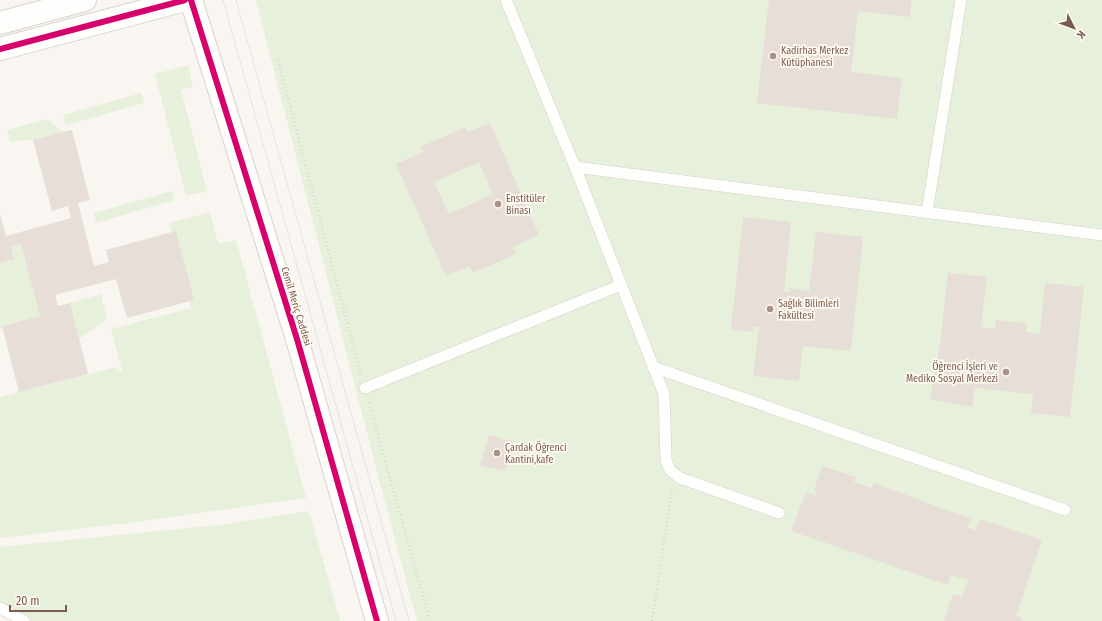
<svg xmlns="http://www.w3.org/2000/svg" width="1102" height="621" viewBox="0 0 1102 621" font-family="'Fira Sans Condensed',sans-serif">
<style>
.green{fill:#e7f0db}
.building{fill:#e6ded7;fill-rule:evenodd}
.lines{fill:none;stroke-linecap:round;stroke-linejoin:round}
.lane-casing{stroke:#d7d1cb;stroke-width:12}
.secondary-casing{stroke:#d9d2cb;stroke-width:24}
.path{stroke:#dcd5d0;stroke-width:2.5;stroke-dasharray:1 3;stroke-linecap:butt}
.lane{stroke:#fefefd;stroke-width:11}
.secondary{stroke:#fefefd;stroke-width:22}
.tram{stroke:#e6e3e7;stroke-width:1}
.cycleway-casing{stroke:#fffaf3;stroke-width:8}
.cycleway{stroke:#d6006c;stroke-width:6}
.poi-dot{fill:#a69286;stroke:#fffaf3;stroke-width:1.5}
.labels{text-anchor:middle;stroke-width:3.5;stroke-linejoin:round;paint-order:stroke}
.poi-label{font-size:10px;fill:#7a5c4d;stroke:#fffaf3;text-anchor:start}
.street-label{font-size:10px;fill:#7a5c4d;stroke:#fffaf3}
</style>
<rect width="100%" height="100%" fill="#f9f5f0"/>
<path class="green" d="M256,0H1102V621H417L376,468Z
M188,65L193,87L181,90L207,191L186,196L155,74Z
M141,93L144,103L66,125L63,115Z
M47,119L64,132L33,140L10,141L7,130Z
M172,191L174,200L96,223L94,213Z
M210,212L218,244L236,240L306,498L129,523L0,538V397L116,367L123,374L111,329L191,308L169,223Z
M21,244L40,316L2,326L0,332V263L14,259L11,246Z
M101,294L107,319L79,339L70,303Z
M309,511L340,621H25L0,605V547L227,524Z"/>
<path class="building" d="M769,0H911L910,17L858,11L851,72L902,78L897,119L757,103Z
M490,123L539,235L512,247L516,254L473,273L470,266L446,276L396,164L423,152L421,147L465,127L467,132ZM479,162L493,194L449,214L434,182Z
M72,130L90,200L78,203L94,266L109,262L106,250L176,231L194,300L127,318L116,279L55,295L58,306L70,303L88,374L19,392L2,326L40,316L21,244L11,246L14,259L0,263V214L6,236L71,218L68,206L52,211L33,140Z
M743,217L791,222L784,292H789V288L809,291L816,232L863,237L851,351L803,346L799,381L753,376L759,327H753V332L731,329Z
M948,273L987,277L981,327L995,329L996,320L1027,323L1026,332L1040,334L1045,283L1084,287L1070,417L1031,413L1033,394L975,388L972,407L930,399L940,345Z
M489,435L514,442L506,471L480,465Z
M822,466L856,477L854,482L872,488L874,483L971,519L967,527L976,530L980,519L1042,540L1016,616L1022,618L1021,621H944L953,594L962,597L968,580L951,575L948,585L791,531L806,492L816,496L817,491L814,490Z"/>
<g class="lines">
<g class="lane-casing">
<path id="lane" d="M506,0L575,167L664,394L666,460L670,470L680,478L779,513
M575,167L1102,235
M927,212L961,0
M653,367L1065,510
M365,388L621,285
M0,608L24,621"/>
</g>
<g class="secondary-casing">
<path id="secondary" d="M191,0L297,339L377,621
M0,23L85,0
M0,49L185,0"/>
</g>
<path class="path" d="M278,60L361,375
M369,403L430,621
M652,621L672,489"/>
<use href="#lane" class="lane"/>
<use href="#secondary" class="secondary"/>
<path class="tram" d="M223,0L396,621
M236,0L409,621"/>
<g class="cycleway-casing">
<path id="cycleway" d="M191,0L297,339L377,621
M0,49L185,0"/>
</g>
<use href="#cycleway" class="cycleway"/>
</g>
<g class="poi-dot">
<circle cx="773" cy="56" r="4"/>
<circle cx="498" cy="204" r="4"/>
<circle cx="770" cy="309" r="4"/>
<circle cx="1006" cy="372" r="4"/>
<circle cx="497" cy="453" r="4"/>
</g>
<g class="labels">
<g class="poi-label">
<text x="781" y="54">Kadirhas Merkez<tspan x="781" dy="12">Kütüphanesi</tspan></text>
<text x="506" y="202">Enstitüler<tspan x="506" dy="12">Binası</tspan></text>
<text x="778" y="307">Sağlık Bilimleri<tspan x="778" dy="12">Fakültesi</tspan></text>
<text x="998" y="370" text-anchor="end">Öğrenci İşleri ve<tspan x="998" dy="12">Mediko Sosyal Merkezi</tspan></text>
<text x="505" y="451">Çardak Öğrenci<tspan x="505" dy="12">Kantini,kafe</tspan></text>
</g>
<g class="street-label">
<text transform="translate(297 306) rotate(73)" y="4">Cemil Meriç Caddesi</text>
</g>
</g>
<g transform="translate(1074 28) rotate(132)" stroke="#fffaf3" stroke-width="3" paint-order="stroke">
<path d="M0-3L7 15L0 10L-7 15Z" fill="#7a5c4d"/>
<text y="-6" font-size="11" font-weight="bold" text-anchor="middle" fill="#7a5c4d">K</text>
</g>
<path d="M10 605v6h56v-6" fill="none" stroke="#7a5c4d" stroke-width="2"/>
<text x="16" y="605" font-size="12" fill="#7a5c4d" stroke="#fffaf3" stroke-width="3" paint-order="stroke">20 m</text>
</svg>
